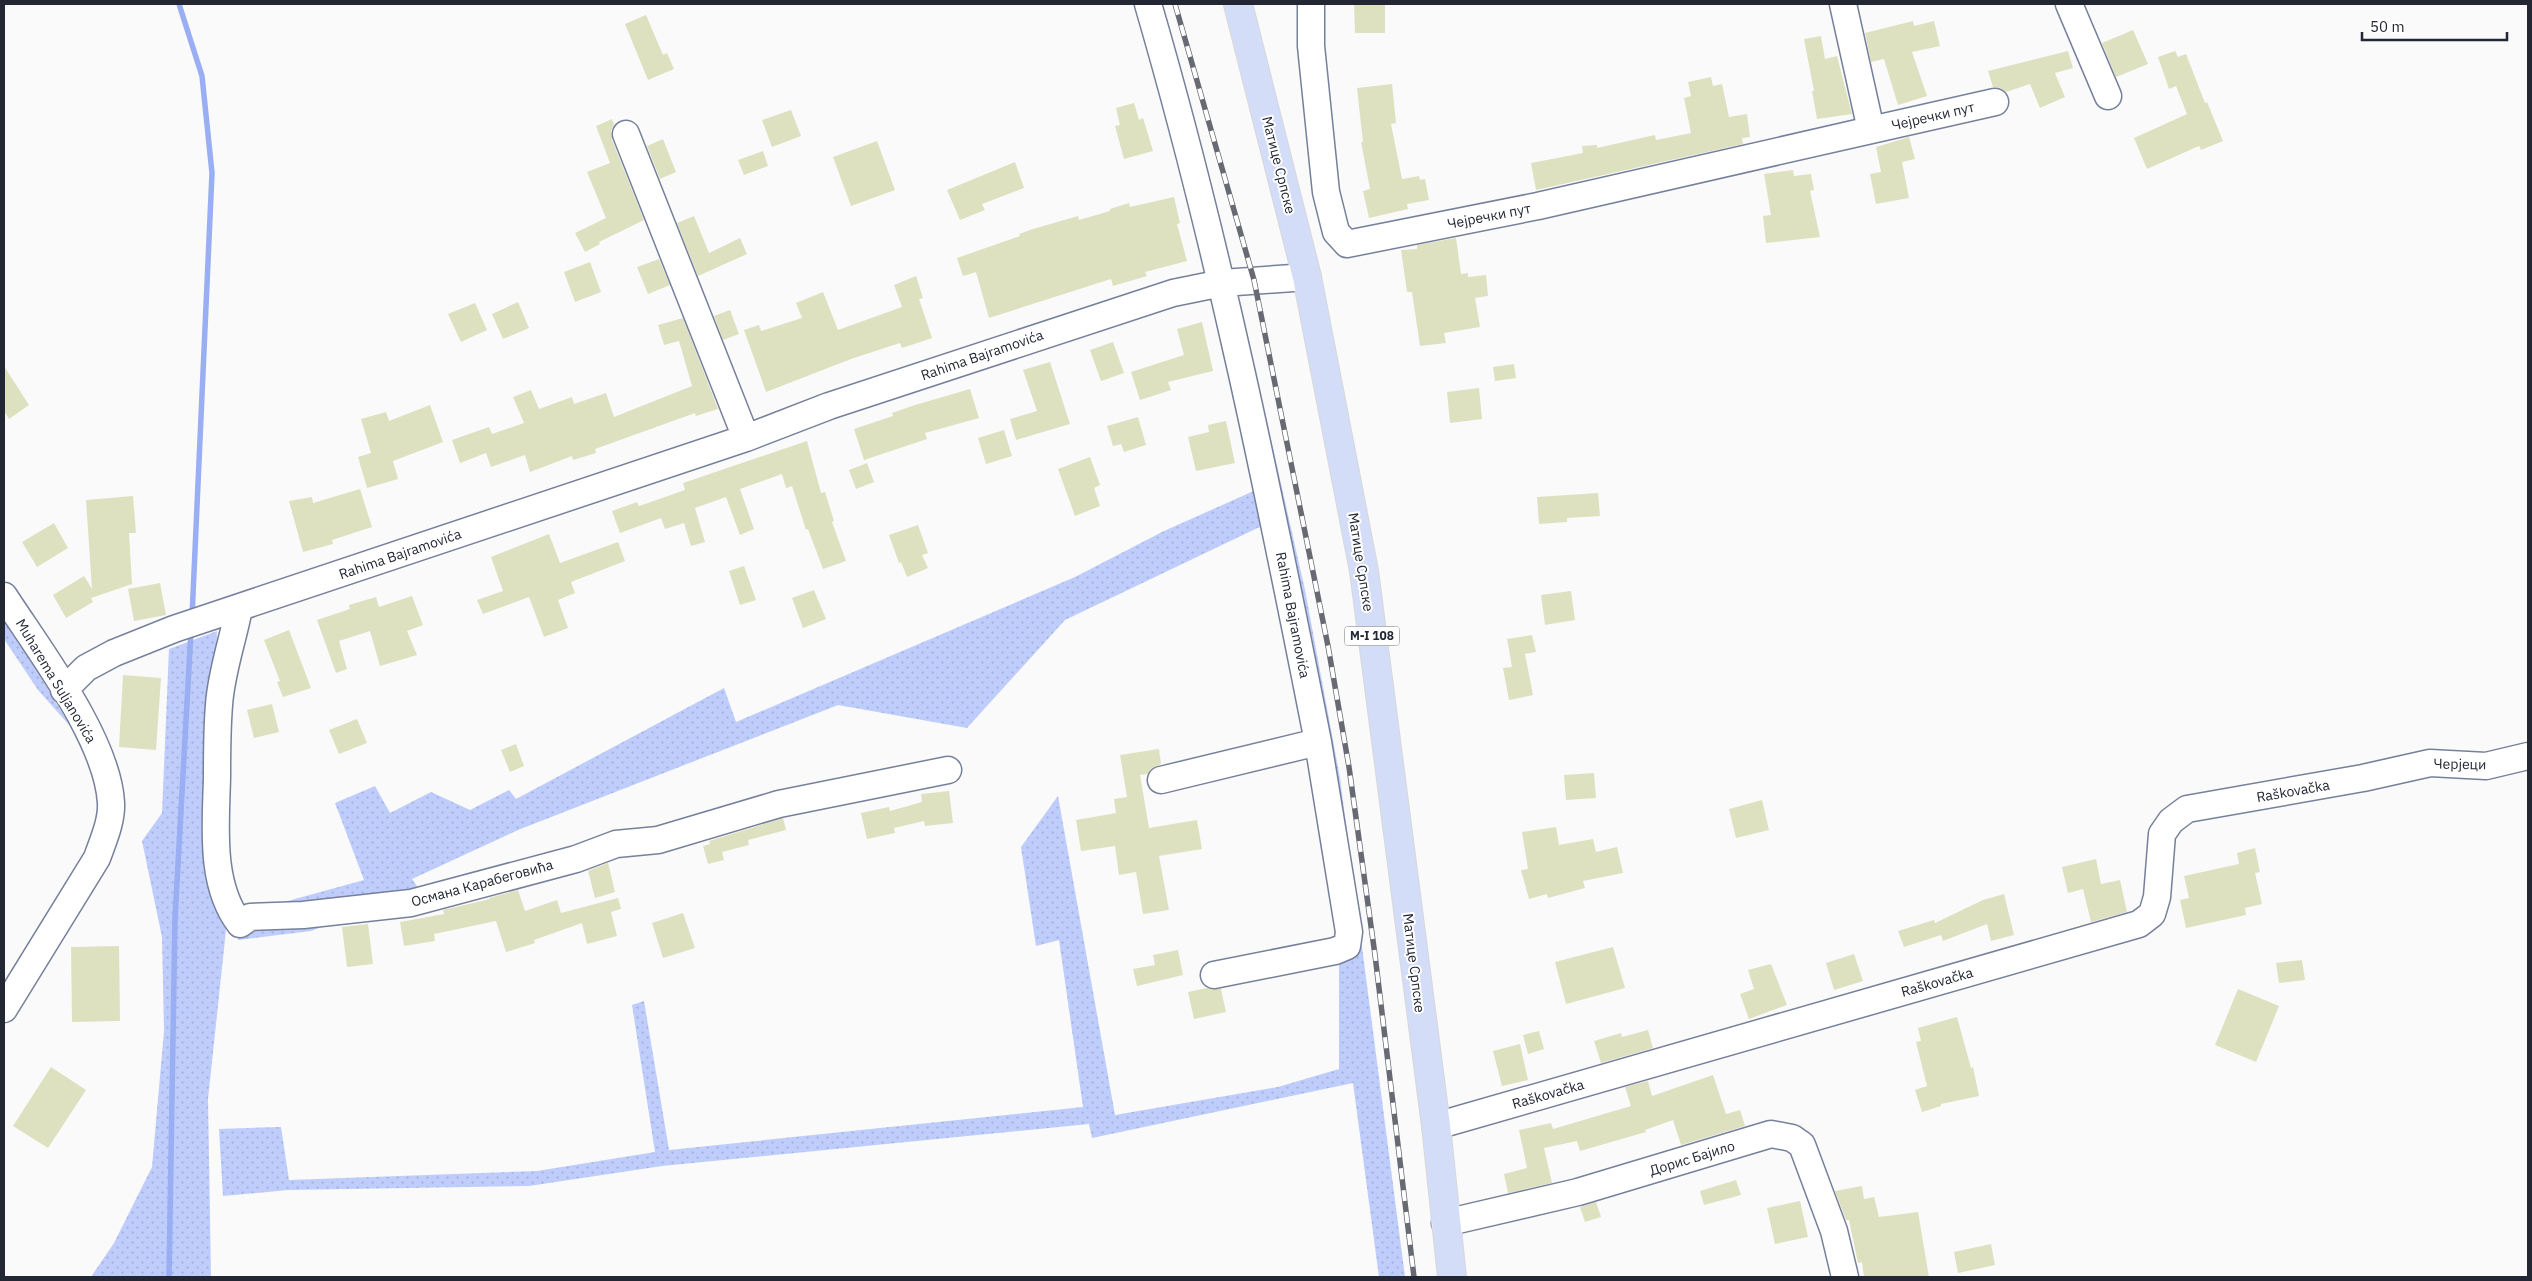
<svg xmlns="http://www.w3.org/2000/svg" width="2532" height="1281" viewBox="0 0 2532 1281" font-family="'IBM Plex Sans',sans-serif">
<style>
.grass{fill:url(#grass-dots)}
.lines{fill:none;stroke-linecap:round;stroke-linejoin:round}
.stream{stroke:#99aef3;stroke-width:5.5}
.building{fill:#dee1c0}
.minor-casing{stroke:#76809b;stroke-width:29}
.major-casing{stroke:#d7d8da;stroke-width:30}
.minor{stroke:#fff;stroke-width:26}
.major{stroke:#d4ddf7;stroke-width:28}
.rail-casing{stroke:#676a72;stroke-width:5.5}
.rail{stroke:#fff;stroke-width:4;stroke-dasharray:11;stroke-linecap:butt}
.labels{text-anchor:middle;stroke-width:4;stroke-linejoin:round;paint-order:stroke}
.shield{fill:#fff;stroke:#656870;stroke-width:1}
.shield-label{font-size:12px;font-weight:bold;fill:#232733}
.street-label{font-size:14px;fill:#232733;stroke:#fff}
</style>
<defs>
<pattern id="grass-dots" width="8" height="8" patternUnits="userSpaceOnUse" patternTransform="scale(1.25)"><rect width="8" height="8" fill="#becdfb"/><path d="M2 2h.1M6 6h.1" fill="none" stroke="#a3b0d8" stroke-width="1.8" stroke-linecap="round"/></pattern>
</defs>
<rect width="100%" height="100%" fill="#fafafa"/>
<path class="grass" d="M1240,302L1305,590L1340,778L1405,1277H1379L1353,1083L1092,1138L1089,1124L662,1166L529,1186L288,1190L223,1196L219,1129L281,1127L289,1180L537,1171L655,1152L632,1005L644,1001L669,1150L1083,1107L1059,940L1036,946L1021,847L1058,796L1115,1115L1278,1087L1339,1069V944L1351,943L1226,306Z
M1256,490L1268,523L1065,620L967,728L838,705L518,830L412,879L419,889L311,931L238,940L237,915L364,880L335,803L375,786L390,813L431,792L470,810L509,790L516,799L724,688L736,722L1075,577L1164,531Z
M4,616L70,726L38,690L4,639Z
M217,631L209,871L222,909L226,930L208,1099L211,1277H91L114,1243L152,1167L164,1031L162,937L142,841L162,813L169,649Z"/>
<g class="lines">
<path class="stream" d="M179,4L202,76L212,173L192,617
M169,1277L175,918L191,631"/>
</g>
<path class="building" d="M1354,4H1385V33H1355Z
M646,15L663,55L667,53L674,69L648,80L625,24Z
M1913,21L1914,26L1934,21L1940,46L1912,52L1927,96L1898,105L1884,59L1871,62L1865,33Z
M2133,30L2148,64L2116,77L2102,43Z
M1821,36L1825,59L1837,56L1852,114L1817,119L1812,91H1814L1804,39Z
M2068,51L2073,68L2055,73L2065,97L2040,108L2030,84L2006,92L2000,88L1993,87L1988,71Z
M2175,51L2178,57L2186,54L2205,103L2207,102L2223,141L2201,150L2199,146L2147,169L2134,138L2187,114L2176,86L2169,89L2158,57Z
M1711,77L1713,86L1722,84L1729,117L1747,114L1750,137L1742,138L1743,144L1536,190L1531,163L1583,153L1582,146L1597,145V148L1655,135L1656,140L1691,133L1684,98L1691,96L1688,82Z
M1392,84L1396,123L1391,124L1402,179L1419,176L1420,180L1425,179L1429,200L1407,204L1408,209L1369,218L1363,191L1370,189L1361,142H1363L1357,88Z
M1134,103L1139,120L1143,118L1153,151L1124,159L1115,126L1120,125L1116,108Z
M791,110L801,136L772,147L762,120Z
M612,119L614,124L611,131L612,140L644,220L599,242L600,244L585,252L575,233L606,218L587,172L610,163L596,126Z
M1909,137L1915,159L1902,162L1909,198L1876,204L1870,174L1881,172L1876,147Z
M663,139L676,172L660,179L647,146Z
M877,141L895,190L851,206L833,157Z
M763,151L768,166L744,175L738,160Z
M1015,162L1024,188L982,204L985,210L960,220L947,190Z
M1793,170L1794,176L1811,174L1814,190L1810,191L1820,237L1766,243L1763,216L1771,215L1764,174Z
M1174,197L1180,223L1177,224L1187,261L1145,272L1147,276L1113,286L1111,279L989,318L976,272L963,276L957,258L1020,236L1019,234L1033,229L1078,216L1079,220L1110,211V209L1129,203L1130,207Z
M694,216L709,253L740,238L747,254L698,276L677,223Z
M1456,238L1461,274L1468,273V277L1486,275L1488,296L1475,298L1480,327L1444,333L1446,343L1420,346L1412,292H1407L1401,250L1417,249V245Z
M659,259L670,285L648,294L637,267Z
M590,262L601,292L575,302L564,272Z
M916,276L923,298L919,299L932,338L902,348L900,343L851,359L766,392L744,330L759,325L761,331L802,318L796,303L823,292L838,330L902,307L894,285Z
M518,302L529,328L503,339L492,314Z
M475,303L487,330L461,342L448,314Z
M730,310L739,334L723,340L714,316Z
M683,318L718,409L696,416L695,413L595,449L596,453L573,460L572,456L530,472L525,455L491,467L486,453L460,463L452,440L489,427L492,434L524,423L513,397L531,390L539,409L572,397L574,404L606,393L614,417L692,386L679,341L664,345L658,325Z
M1202,322L1213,371L1168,382L1171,390L1140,400L1131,372L1184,355L1177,329Z
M1113,342L1124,373L1101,381L1090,350Z
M1050,362L1070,424L1016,440L1010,419L1037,411L1023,370Z
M1514,364L1516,378L1495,381L1493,367Z
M4,366L29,405L9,419L4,411Z
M1479,388L1482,419L1450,423L1447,392Z
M970,389L979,418L925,433L927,439L864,460L854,429L893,416L892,413L915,405Z
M430,405L443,442L393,461L398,479L367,488L358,457L371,453L361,419L386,412L389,421Z
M1138,417L1146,445L1124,452L1121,444L1113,446L1107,426Z
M1226,421L1235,463L1196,471L1188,437L1209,432L1208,425Z
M1004,430L1012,456L986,464L978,438Z
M807,441L821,493L825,492L834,521L832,522L846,561L823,569L808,529L806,530L792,486L786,488L782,474L740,489L754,529L740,535L726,497L695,508L705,542L691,546L684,523L665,529L661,518L620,533L612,511L637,502L639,506L685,490L683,483Z
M1090,457L1100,485L1094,488L1100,506L1075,516L1058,469Z
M867,463L874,482L856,489L849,470Z
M360,489L372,527L332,540L333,544L303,552L289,501L312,497L313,503Z
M1598,493L1600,516L1567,518V522L1539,524L1537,497Z
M133,496L136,533H129L132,584L91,598L93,602L66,618L53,595L84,576L92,589L86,500Z
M54,523L68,548L37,567L22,542Z
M918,525L928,553L922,555L928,568L907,577L901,562L899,563L889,535Z
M549,534L560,563L618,542L625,561L571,582L575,593L558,600L568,628L544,637L529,597L483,614L477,600L503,591L491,557Z
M744,566L756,600L740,605L729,571Z
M160,583L166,615L134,621L128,589Z
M814,590L826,619L803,628L792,598Z
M1571,591L1575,620L1545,625L1541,595Z
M412,596L423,625L407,631L417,655L380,666L370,631L339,641L347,669L336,673L317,620L350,609L349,605L376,597L379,607Z
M289,630L311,688L283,697L277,682L280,681L264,640Z
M1532,635L1536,652L1525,654L1533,695L1509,700L1503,668L1512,667L1507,639Z
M123,675L161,678L156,750L119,747Z
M272,704L279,732L254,738L247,710Z
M357,719L367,743L339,754L329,730Z
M516,744L524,766L510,772L501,750Z
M1159,749L1161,764L1151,769L1148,774L1140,775L1149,828L1197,820L1202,849L1159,856L1169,910L1143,914L1136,872L1119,875L1115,846L1081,851L1076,820L1116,813L1114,799L1127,797L1120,755Z
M1594,773L1596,798L1566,800L1564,775Z
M949,791L953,823L925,826L924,821L894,828L895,833L867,839L861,813L889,807L890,811L922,802L921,794Z
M1762,800L1769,830L1736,838L1729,809Z
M783,818L786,830L748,840L749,845L722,852L724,860L708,864L703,846L710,844L709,841Z
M1556,827L1559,845L1593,839L1596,852L1617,847L1623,873L1583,881L1585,888L1548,898L1547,894L1529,899L1521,870L1528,869L1522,832Z
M2255,848L2260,872L2255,873L2262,904L2245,908L2246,915L2186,928L2180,900L2189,898L2184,876L2239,864L2237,853Z
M2096,859L2101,884L2120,880L2127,912L2091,922L2083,889L2068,893L2062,867Z
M608,863L615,892L595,898L588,871Z
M518,890L525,911L557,900L561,913L618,898L621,909L611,912L617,936L587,944L582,923L534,940L535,943L506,952L496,921L434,934L435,941L404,946L400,922L444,914L443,910L490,899L489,898Z
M2004,894L2014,935L1991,941L1987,924L1943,941L1941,935L1904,947L1898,931L1934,920L1935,923L1983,900Z
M683,913L695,948L663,958L652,923Z
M368,924L373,964L347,967L342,927Z
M119,946L120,1021L72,1022L71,947Z
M1613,947L1625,988L1566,1004L1555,962Z
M1178,950L1183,975L1137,986L1133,969L1155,965L1153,955Z
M1854,954L1863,981L1834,990L1826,963Z
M2302,960L2305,980L2279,983L2276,963Z
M1771,964L1787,1005L1749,1019L1740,994L1754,989L1748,970Z
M1207,988L1221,989L1226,1012L1194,1019L1188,992Z
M2238,989L2279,1006L2256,1062L2215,1045Z
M1957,1017L1971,1068L1973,1067L1979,1096L1941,1104V1106L1922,1112L1915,1090L1927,1086L1916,1042L1921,1041L1918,1028Z
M1648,1030L1653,1048L1601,1063L1594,1041L1621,1033L1622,1037Z
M1539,1031L1544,1049L1528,1054L1523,1035Z
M1520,1044L1528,1080L1502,1086L1493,1051Z
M51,1067L86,1090L48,1148L13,1126Z
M1713,1075L1726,1114L1740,1110L1745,1126L1681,1145L1673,1120L1645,1130L1646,1132L1580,1151L1577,1141L1544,1148L1552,1183L1508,1193L1504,1174L1527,1168L1519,1130L1551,1123L1553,1129L1631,1106L1625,1087L1648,1081L1652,1096Z
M1736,1180L1741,1195L1704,1205L1700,1191Z
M1862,1186L1864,1199L1874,1197L1879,1217L1918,1212L1929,1277H1864L1862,1262L1858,1263L1849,1220H1846L1835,1191Z
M1800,1201L1808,1237L1775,1244L1767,1208Z
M1596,1202L1601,1217L1585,1222L1580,1207Z
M1991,1244L1995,1265L1958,1273L1954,1252Z"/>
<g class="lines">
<g class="minor-casing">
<path id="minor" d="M1148,4C1219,247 1269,493 1318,742L1161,780
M1311,4V46L1326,192L1336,232L1347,244L1538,206L1871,130L1843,4
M2069,4L2108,96
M1871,130L1995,102
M626,134L746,438
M4,596C39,650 108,740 111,803C112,821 103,841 97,858L4,1009
M239,608C233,640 221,673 219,705C217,729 217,753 217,777C216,824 209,884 240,924L250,917L303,915L411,903L576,859L616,844L658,840L779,804L948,770
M64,690L86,668L114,653L174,629L746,438L829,406L1173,293L1222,283L1307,277
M1214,975L1335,951L1347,946L1349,932L1318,742
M1436,1126L2139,924L2152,914L2157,897L2162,834L2171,821L2187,809L2363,778L2430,763L2486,766L2528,756
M1445,1223L1578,1192L1771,1134L1792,1138L1802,1145L1834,1231L1845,1277"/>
</g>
<g class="major-casing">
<path id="major" d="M1238,4L1307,277L1364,571L1436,1126L1452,1277"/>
</g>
<use href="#minor" class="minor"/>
<use href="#major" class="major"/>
<g class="rail-casing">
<path id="rail" d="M1175,4L1254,280L1328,646L1349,767L1375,955L1414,1277"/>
</g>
<use href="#rail" class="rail"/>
</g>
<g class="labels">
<rect class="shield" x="1344.5" y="626.5" width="55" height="19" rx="4"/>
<g class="shield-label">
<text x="1372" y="640">M-I 108</text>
</g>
<g class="street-label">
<text transform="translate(1933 116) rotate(-13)" y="5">Чејречки пут</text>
<text transform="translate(1279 165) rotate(76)" y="5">Матице Српске</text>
<text transform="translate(1489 216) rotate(-11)" y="5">Чејречки пут</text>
<text transform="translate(982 355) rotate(-19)" y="5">Rahima Bajramovića</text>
<text transform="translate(400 554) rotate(-19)" y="5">Rahima Bajramovića</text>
<text transform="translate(1361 562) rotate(81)" y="5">Матице Српске</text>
<text transform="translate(1293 615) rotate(79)" y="5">Rahima Bajramovića</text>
<text transform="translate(56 681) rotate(59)" y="5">Muharema Suljanovića</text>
<text transform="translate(2460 764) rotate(1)" y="5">Черјеци</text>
<text transform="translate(2293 791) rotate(-10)" y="5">Raškovačka</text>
<text transform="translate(482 883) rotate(-15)" y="5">Османа Карабеговића</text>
<text transform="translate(1414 963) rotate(83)" y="5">Матице Српске</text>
<text transform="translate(1937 982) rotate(-16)" y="5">Raškovačka</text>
<text transform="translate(1548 1094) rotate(-16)" y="5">Raškovačka</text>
<text transform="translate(1692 1158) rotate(-17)" y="5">Дорис Бајило</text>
</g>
</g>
<rect width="2532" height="1281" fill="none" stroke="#232733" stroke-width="10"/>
<path d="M2362 32v8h145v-8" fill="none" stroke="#232733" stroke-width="2.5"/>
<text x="2370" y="32" font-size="15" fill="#232733" stroke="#ffffff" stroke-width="4" paint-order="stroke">50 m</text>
</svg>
